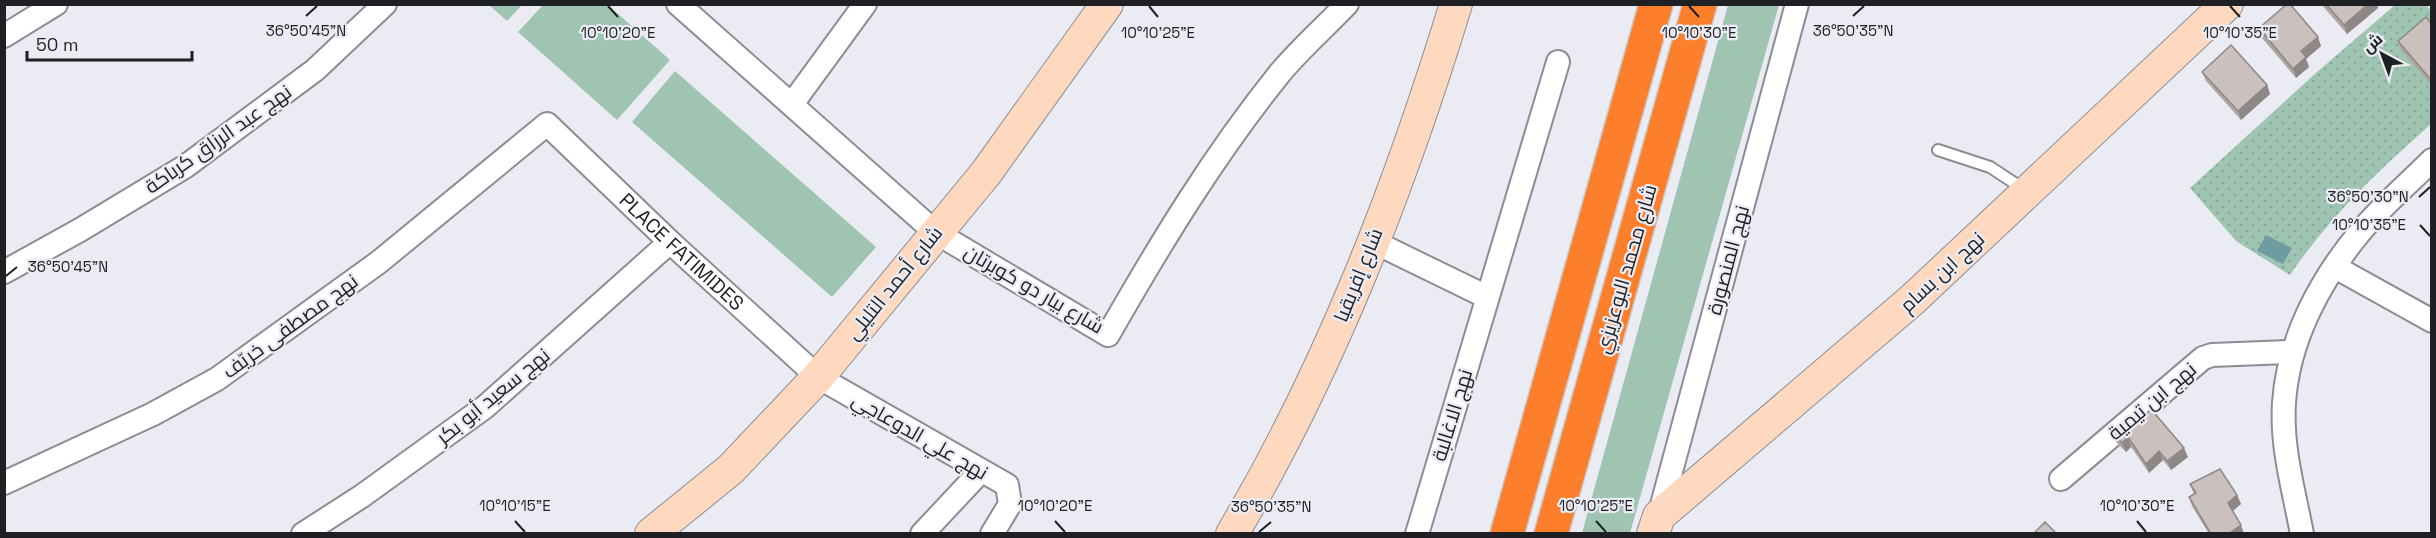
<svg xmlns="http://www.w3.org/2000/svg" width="2436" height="538" viewBox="0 0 2436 538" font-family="'Space Grotesk',Cairo,sans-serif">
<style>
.grass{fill:#a0c4b2}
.garden{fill:url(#garden-dots)}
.water{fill:#6e9ca0}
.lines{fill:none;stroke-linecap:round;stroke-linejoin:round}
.lane-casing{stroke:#8c8d94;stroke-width:14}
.street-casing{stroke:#8c8d94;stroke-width:26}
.secondary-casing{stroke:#8c8d94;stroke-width:34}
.highway-casing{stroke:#c9c9ca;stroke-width:36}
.lane{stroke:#fff;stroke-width:10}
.street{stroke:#fff;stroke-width:22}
.secondary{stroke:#fed9c0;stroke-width:32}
.highway{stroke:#fd7f2c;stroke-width:33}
.wall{fill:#aea6a4}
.shaded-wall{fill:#8d8786}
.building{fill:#cac1bf;stroke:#8d8786;stroke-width:1.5}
.ticks{fill:none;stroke:#1f2023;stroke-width:2}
.labels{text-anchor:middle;stroke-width:4.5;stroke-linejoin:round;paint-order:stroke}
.street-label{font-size:20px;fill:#1f2023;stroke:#ebebf4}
.ticks-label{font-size:15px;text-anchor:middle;fill:#1f2023;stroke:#ebebf4;stroke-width:4.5;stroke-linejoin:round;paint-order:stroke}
</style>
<defs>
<pattern id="garden-dots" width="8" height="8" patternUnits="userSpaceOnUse" patternTransform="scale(1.5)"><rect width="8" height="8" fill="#a0c4b2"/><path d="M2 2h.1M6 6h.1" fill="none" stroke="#89a899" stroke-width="1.8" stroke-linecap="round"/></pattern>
</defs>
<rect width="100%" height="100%" fill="#ebebf4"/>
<path class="grass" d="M489,5H522L507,21Z
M543,5H608L670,60L617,120L518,32Z
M1728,5H1779L1630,533H1582Z
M675,71L876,247L832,297L632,122Z"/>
<path class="garden" d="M2395,5H2426L2431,10V124C2378,171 2330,216 2290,275L2236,241L2190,188L2317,72Z"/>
<path class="water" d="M2266,235L2292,248L2283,264L2257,251Z"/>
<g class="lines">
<g class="lane-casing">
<path id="lane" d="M1938,150L1990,167L2025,190"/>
</g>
<g class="street-casing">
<g id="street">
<path d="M678,4L935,232L1108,335C1160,244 1214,155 1280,73C1300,49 1325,27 1347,4"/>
<path d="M4,36L56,4"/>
<path d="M792,104L865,4"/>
<path d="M1372,241L1487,297"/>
<path d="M2335,267L2432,321"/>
<path d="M4,272L80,230L186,166L315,70L385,4"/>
<path d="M2061,479L2203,358L2212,355L2291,352"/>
<path id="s1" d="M4,483L153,414L217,379L379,262L547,124L670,242L818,377L1007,485L1010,504L992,534"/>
<path d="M1659,516L1797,4"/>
<path d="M303,534L362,496L485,407L670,242"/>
<path d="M922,534L981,471"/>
<path d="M1417,534L1558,62"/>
<path d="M2302,534C2294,491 2281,447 2284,403C2288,340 2320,280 2361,231C2382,206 2408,184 2432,160"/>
</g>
</g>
<g class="secondary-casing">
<path id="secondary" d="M651,534L731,469L818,377L986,173L1107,4
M1232,534C1330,369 1400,187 1456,4
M1653,534L1659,516L1912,300L2227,4"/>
</g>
<g class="highway-casing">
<path id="highway" d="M1507,534L1656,4
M1551,534L1700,4"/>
</g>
<use href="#lane" class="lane"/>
<use href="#street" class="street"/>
<use href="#secondary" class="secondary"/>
<use href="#highway" class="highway"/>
</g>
<path class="wall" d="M2321,4H2377L2378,8L2347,34Z
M2432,24V86L2401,50L2398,41Z
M2259,28L2321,46L2306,59L2309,67L2296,78L2262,38Z
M2202,72L2267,85L2270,94L2241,120L2206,81Z
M2130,429L2188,457L2171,470L2163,460L2149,473L2131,447L2126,452L2115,441L2112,432Z
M2190,484L2237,495L2241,504L2233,511L2244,534H2209L2192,506L2189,497L2194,494Z"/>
<path class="shaded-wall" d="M2368,4H2377L2378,8L2347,34L2344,25Z
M2318,37L2321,46L2306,59L2309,67L2296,78L2293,69L2301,51Z
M2267,85L2270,94L2241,120L2238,111Z
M2128,437L2131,447L2126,452L2122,443Z
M2184,448L2188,457L2171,470L2167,461Z
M2159,451L2163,460L2149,473L2146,464Z
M2237,495L2241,504L2231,512L2228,503Z
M2241,525L2244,534H2228Z"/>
<path class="building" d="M2287,4H2290L2318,37L2301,51L2306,57L2293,69L2259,28Z
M2326,4H2368L2344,25Z
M2426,17L2432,24V81L2398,41Z
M2231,45L2267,85L2238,111L2202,72Z
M2151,409L2184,448L2167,461L2159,451L2146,464L2128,437L2122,443L2112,432L2120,424H2126L2130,429Z
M2220,469L2237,495L2228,503L2241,525L2228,534H2211L2189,497L2196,493L2190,484Z
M2045,522L2057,534H2033Z"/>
<path class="ticks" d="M608,6L618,17M1149,6L1158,17M1689,6L1699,17M2230,6L2240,17M306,16L317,6M1853,16L1864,6M2419,197L2430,187M2420,225L2430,236M6,276L17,267M515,521L525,532M1055,521L1065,532M1596,521L1606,532M2137,521L2146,532M1259,532L1271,522"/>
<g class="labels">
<g class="street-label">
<text transform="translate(218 139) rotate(-35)" y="7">نهج عبد الرزاق كرباكة</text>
<text dy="7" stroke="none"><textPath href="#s1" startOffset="840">PLACE FATIMIDES</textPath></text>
<text transform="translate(1728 260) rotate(-75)" y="7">نهج المنصورة</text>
<text transform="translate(1626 269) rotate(-74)" y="7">شارع محمد البوعزيزي</text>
<text transform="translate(1942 272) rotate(-43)" y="7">نهج ابن بسام</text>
<text transform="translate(1358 275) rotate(-68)" y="7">شارع إفريقيا</text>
<text transform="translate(894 283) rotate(-51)" y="7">شارع أحمد التليلي</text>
<text transform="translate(1034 289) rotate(30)" y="7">شارع بيار دو كوبرتان</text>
<text transform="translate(290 326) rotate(-36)" y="7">نهج مصطفى خريّف</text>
<text transform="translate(493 396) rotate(-39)" y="7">نهج سعيد أبو بكر</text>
<text transform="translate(2152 401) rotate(-40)" y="7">نهج ابن تيمية</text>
<text transform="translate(1452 415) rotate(-73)" y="7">نهج الاغالبة</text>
<text transform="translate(920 436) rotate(30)" y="7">نهج علي الدوعاجي</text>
</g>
</g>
<g class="ticks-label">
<text x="306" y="36">36°50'45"N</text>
<text x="1853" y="36">36°50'35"N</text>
<text x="618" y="38">10°10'20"E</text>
<text x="2240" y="38">10°10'35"E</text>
<text x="1158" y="38">10°10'25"E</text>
<text x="1699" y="38">10°10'30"E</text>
<text x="2368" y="202">36°50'30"N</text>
<text x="2369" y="230">10°10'35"E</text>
<text x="68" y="272">36°50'45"N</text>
<text x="515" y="511">10°10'15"E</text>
<text x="1055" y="511">10°10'20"E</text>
<text x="1596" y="511">10°10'25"E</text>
<text x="2137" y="511">10°10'30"E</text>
<text x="1271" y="512">36°50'35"N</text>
</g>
<rect width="2436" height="538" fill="none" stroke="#1f2023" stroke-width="12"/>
<g transform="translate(2382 54) rotate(319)" stroke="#ebebf4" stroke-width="4.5" paint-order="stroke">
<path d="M0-4.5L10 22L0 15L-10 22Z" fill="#1f2023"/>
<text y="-9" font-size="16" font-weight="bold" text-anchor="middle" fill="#1f2023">ش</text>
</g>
<path d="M27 51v9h165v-9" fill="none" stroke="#1f2023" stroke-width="3"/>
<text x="36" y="51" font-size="18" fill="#1f2023" stroke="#ebebf4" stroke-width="4.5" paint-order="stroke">50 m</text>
</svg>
